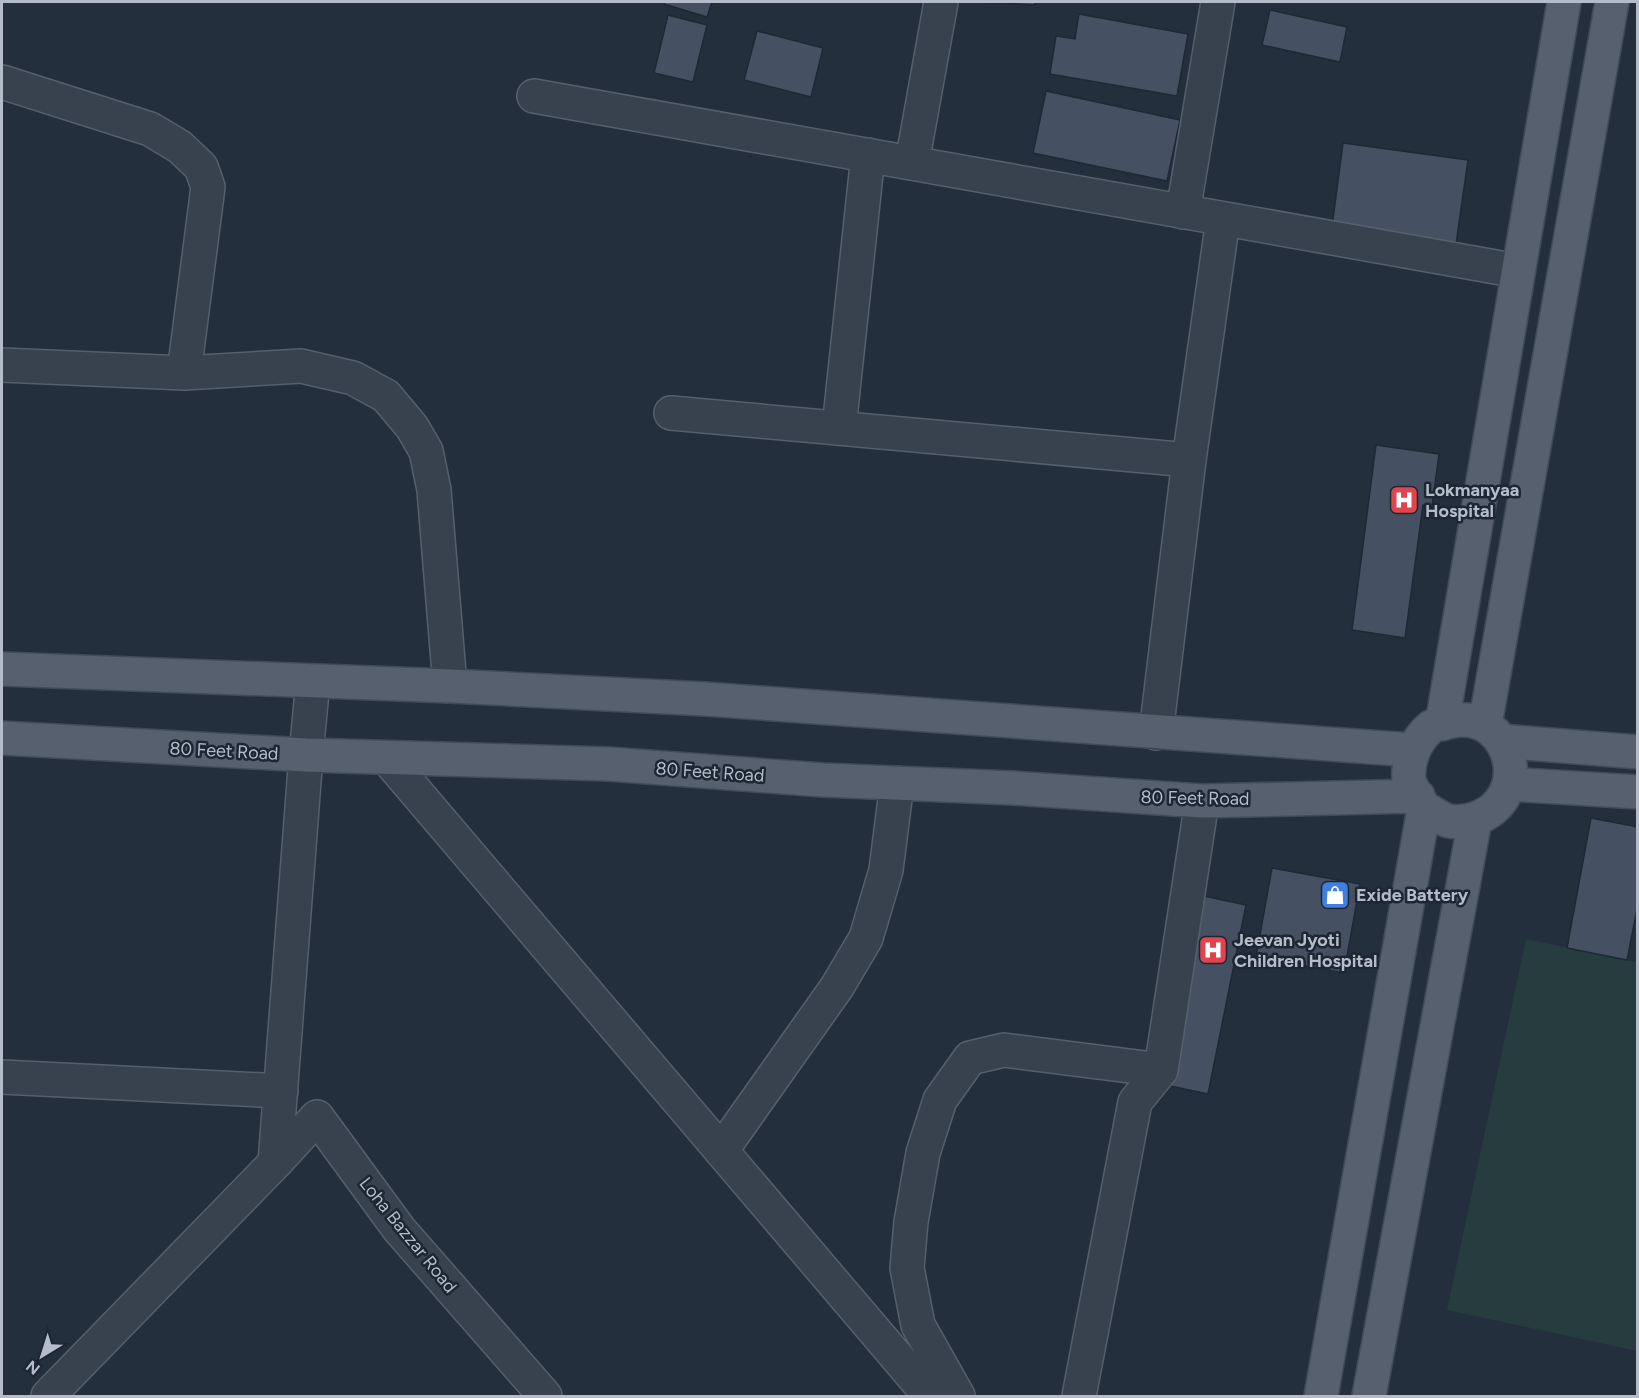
<svg xmlns="http://www.w3.org/2000/svg" width="1639" height="1398" viewBox="0 0 1639 1398" font-family="Figtree,sans-serif">
<style>
.green{fill:#263c3f}
.building{fill:#455162;stroke:#1f2835;stroke-width:1.5}
.lines{fill:none;stroke-linecap:round;stroke-linejoin:round}
.minor-casing{stroke:#565f6c;stroke-width:36}
.major-casing{stroke:#414a57;stroke-width:36}
.minor{stroke:#38414e;stroke-width:33}
.major{stroke:#56606e;stroke-width:33}
.labels{text-anchor:middle;stroke-width:5;stroke-linejoin:round;paint-order:stroke}
.poi-label{font-size:18px;font-weight:bold;fill:#b4bcc9;stroke:#1d2633;text-anchor:start}
.street-label{font-size:18px;fill:#b4bcc9;stroke:#1d2633}
</style>
<rect width="100%" height="100%" fill="#242f3e"/>
<path class="green" d="M1526,939L1636,962L1637,957V1351L1447,1310Z"/>
<path class="building" d="M665,2H712L707,17L664,4Z
M986,2H1035V5Z
M1270,10L1347,27L1340,62L1262,45Z
M1079,14L1188,34L1177,96L1050,74L1056,36L1075,39Z
M668,15L707,25L693,82L654,73Z
M757,31L823,48L811,97L744,80Z
M1046,91L1180,120L1167,181L1033,153Z
M1343,143L1468,160L1456,244L1332,227Z
M1376,445L1439,454L1432,506L1423,505L1405,638L1352,630Z
M1591,818L1638,827V904L1627,960L1567,948Z
M1272,868L1360,884L1344,973L1256,957Z
M1199,895L1246,905L1208,1094L1161,1084Z"/>
<g class="lines">
<g class="minor-casing">
<path id="minor" d="M2,82L150,129L180,147L201,167L208,187L184,373
M534,96L1518,271
M912,163L941,2
M1183,212L1218,2
M2,365L184,373L301,366L353,378L386,396L412,427L426,451L434,490L450,686
M671,413L1189,460
M839,428L868,155
M1156,733L1189,460L1223,219
M387,758L930,1396
M2,1077L281,1091
M721,1151L837,987L866,938L886,870L897,783
M275,1163L317,1117L399,1229L545,1396
M48,1396L275,1163L306,755L313,681
M958,1396L918,1325L907,1268L911,1222L923,1153L940,1100L970,1058L1004,1050L1161,1070L1202,801
M1079,1396L1135,1102L1161,1070"/>
</g>
<g class="major-casing">
<path id="major" d="M2,669L450,686L705,699L1412,750
M1442,724L1564,2
M1485,725L1612,2
M2,738L306,755L608,764L823,780L1013,788L1202,801L1418,796
M1501,741L1638,752
M1509,784L1638,792
M1321,1396L1424,808C1420,800 1411,789 1409,780C1407,761 1416,739 1431,727C1436,724 1443,723 1449,722C1504,706 1536,786 1484,815C1475,820 1460,823 1449,821C1441,819 1432,812 1424,808
M1369,1396L1475,820"/>
</g>
<use href="#minor" class="minor"/>
<use href="#major" class="major"/>
</g>
<defs>
<g id="hospital-square" transform="scale(1.5)"><rect x="-9" y="-9" width="18" height="18" rx="4" fill="#e0444e" stroke="#1d2633"/><path d="M-5-5h3v3.5h4V-5h3V5h-3V1.5h-4V5h-3Z" fill="#fff"/></g>
<g id="shop-square" transform="scale(1.5)"><rect x="-9" y="-9" width="18" height="18" rx="4" fill="#3f7fe0" stroke="#1d2633"/><path d="M-5-2.5h2.3a2.7 3.5 0 0 1 5.4 0H5L5.5 6h-11ZM-1.5-2.5h3a1.5 2.3 0 0 0-3 0Z" fill="#fff"/></g>
</defs>
<g fill-rule="evenodd">
<use href="#hospital-square" x="1404" y="500"/>
<use href="#shop-square" x="1335" y="895"/>
<use href="#hospital-square" x="1213" y="950"/>
</g>
<g class="labels">
<g class="poi-label">
<text x="1425" y="496">Lokmanyaa<tspan x="1425" dy="21">Hospital</tspan></text>
<text x="1356" y="901">Exide Battery</text>
<text x="1234" y="946">Jeevan Jyoti<tspan x="1234" dy="21">Children Hospital</tspan></text>
</g>
<g class="street-label">
<text transform="translate(224 751) rotate(3)" y="6">80 Feet Road</text>
<text transform="translate(710 772) rotate(4)" y="6">80 Feet Road</text>
<text transform="translate(1195 798) rotate(1)" y="6">80 Feet Road</text>
<text transform="translate(408 1235) rotate(51)" y="6">Loha Bazzar Road</text>
</g>
</g>
<rect width="1639" height="1398" fill="none" stroke="#b4bcc9" stroke-width="6"/>
<g transform="translate(42 1356) rotate(218)" stroke="#1d2633" stroke-width="4.5" paint-order="stroke">
<path d="M0-4.5L10 22L0 15L-10 22Z" fill="#b4bcc9"/>
<text y="-9" font-size="16" font-weight="bold" text-anchor="middle" fill="#b4bcc9">N</text>
</g>
</svg>
